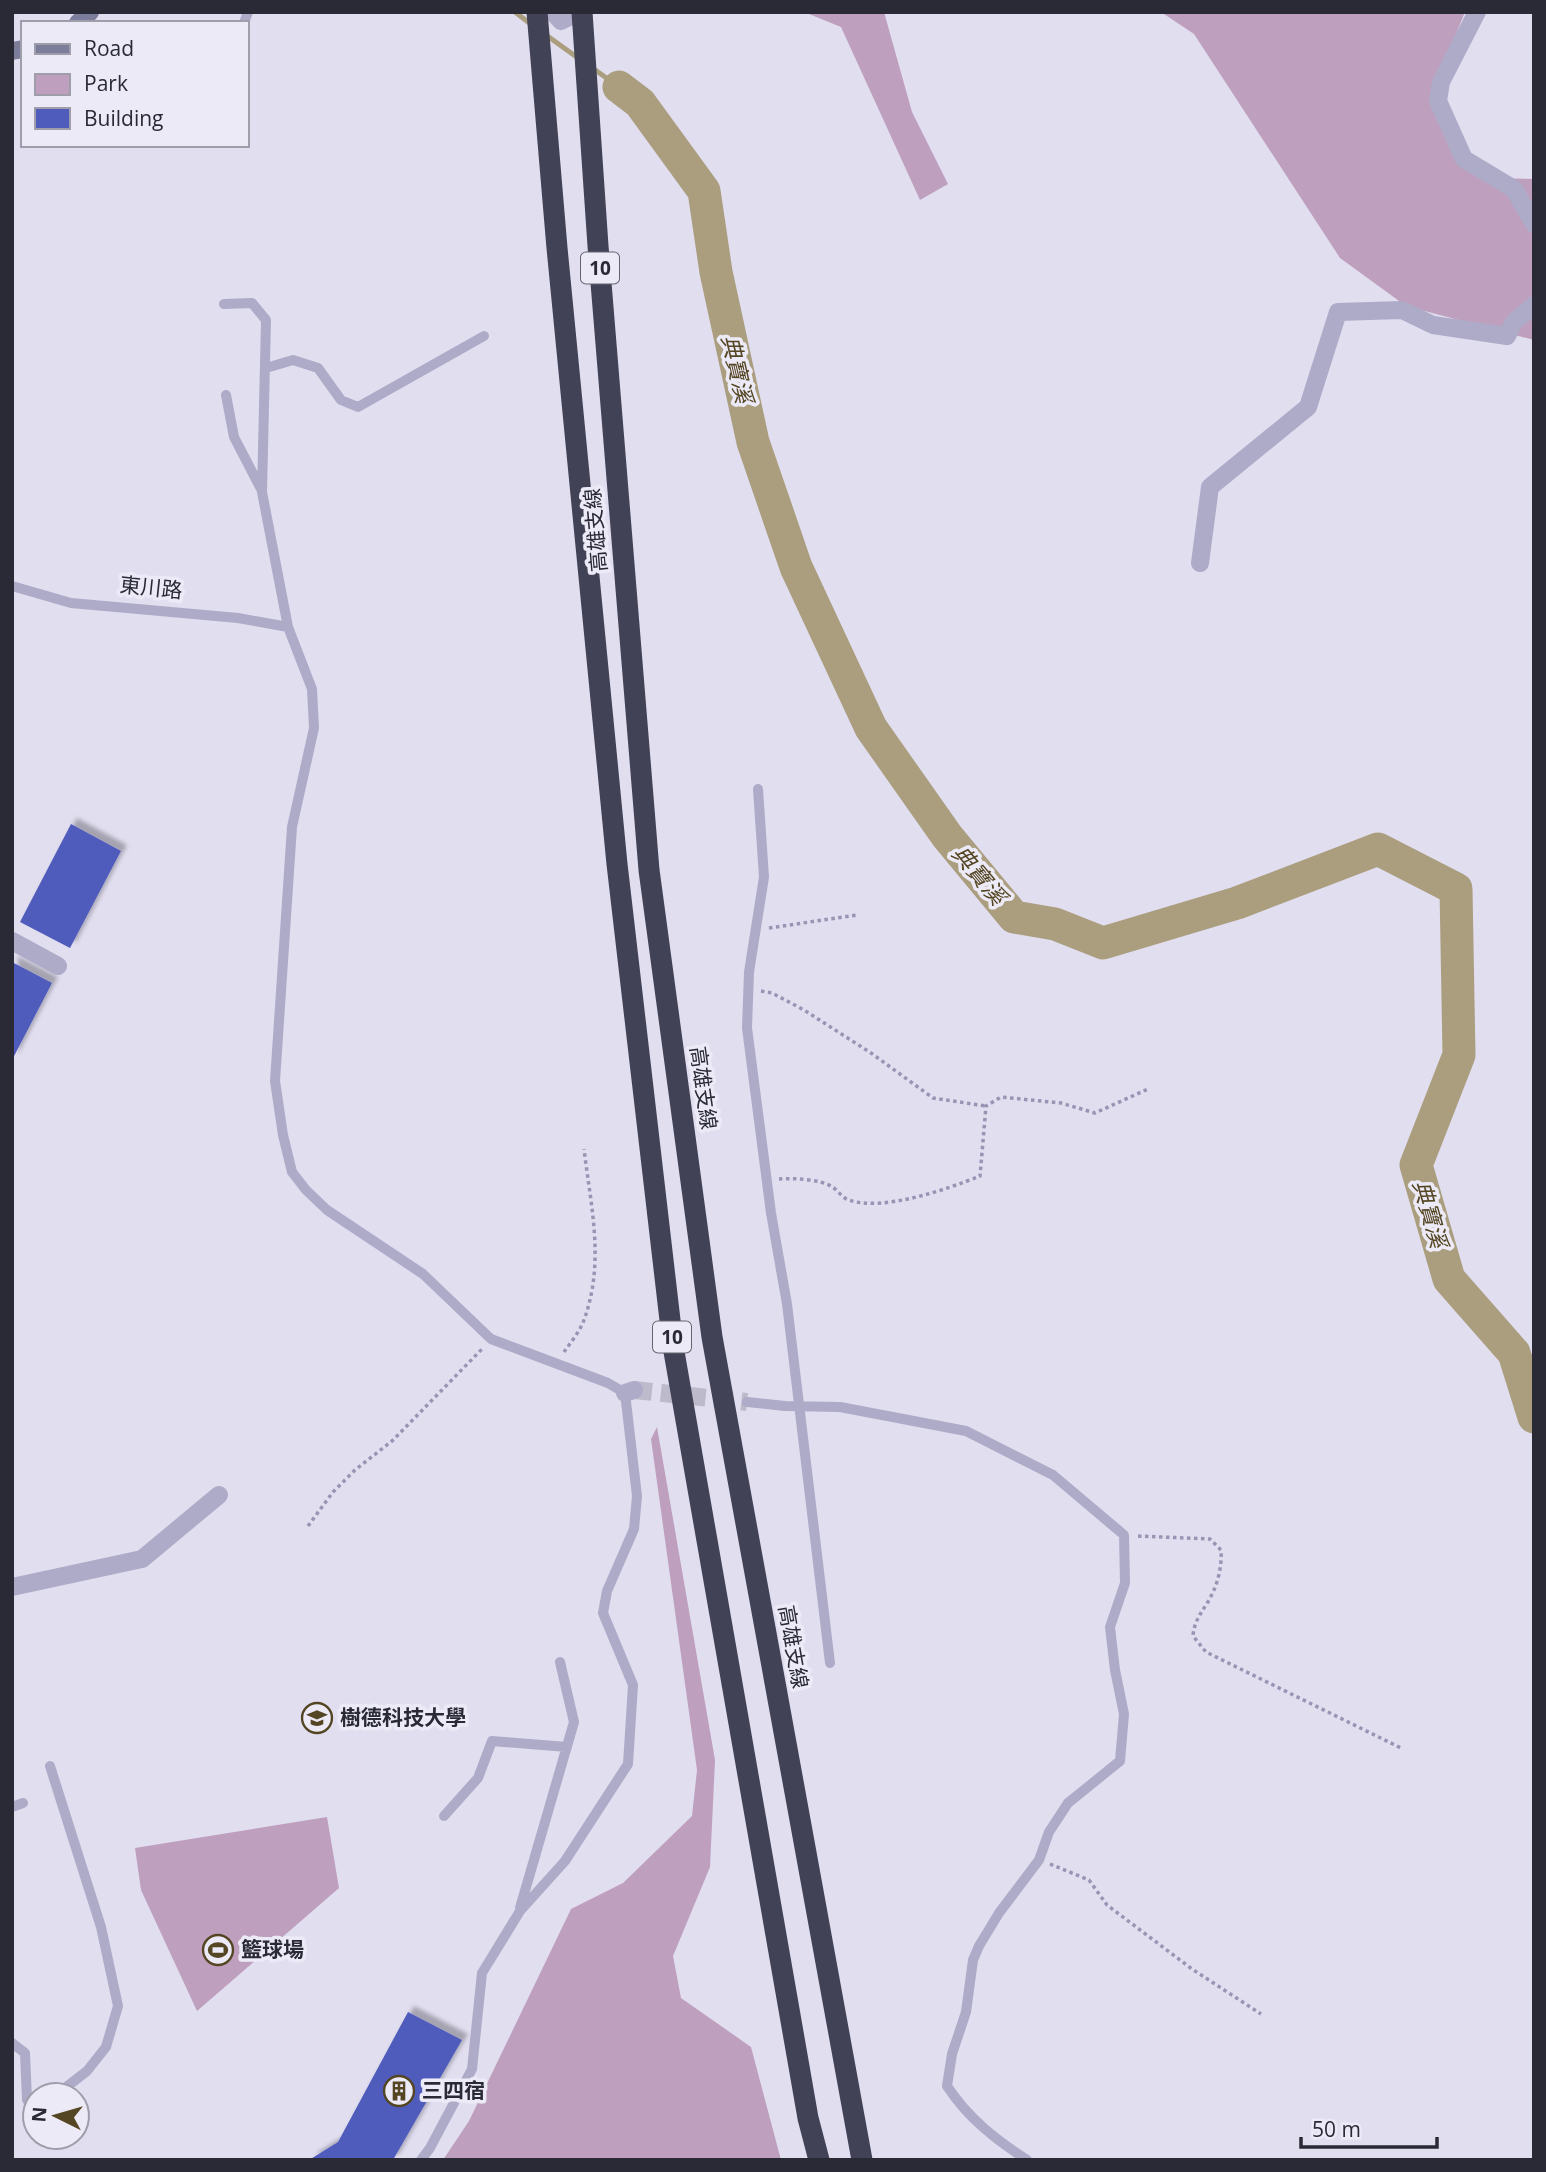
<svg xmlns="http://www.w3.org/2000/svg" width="1546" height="2172" viewBox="0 0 1546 2172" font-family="'Open Sans','Noto Sans TC',sans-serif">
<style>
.green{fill:#be9fbe}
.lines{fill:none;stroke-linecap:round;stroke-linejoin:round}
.stream{stroke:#ab9e7f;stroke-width:5}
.river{stroke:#ab9e7f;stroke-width:33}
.building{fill:#505cbc;filter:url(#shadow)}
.street-tunnel{stroke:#bcbacb;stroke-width:18;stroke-dasharray:18 9;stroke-linecap:butt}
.path{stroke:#9795b3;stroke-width:3.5;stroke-dasharray:3.5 3.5;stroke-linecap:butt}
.lane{stroke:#aeabc8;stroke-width:10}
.street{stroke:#aeabc8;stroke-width:18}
.secondary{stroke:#7c7c9b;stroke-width:18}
.highway{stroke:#414256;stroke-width:21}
.labels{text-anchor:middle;stroke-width:7;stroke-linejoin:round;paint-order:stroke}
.shield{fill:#edeaf8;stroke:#646470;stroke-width:2}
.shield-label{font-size:19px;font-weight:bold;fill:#292a36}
.street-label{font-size:21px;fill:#292a36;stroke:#edeaf8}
.poi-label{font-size:21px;font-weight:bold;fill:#292a36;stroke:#edeaf8;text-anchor:start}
.water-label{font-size:23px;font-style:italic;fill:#544622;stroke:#edeaf8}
</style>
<defs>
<filter id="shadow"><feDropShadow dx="6" dy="-6" stdDeviation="2" flood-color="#0004"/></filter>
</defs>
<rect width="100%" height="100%" fill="#e1def0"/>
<path class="green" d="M804,12H884L912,112L948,184L920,200L841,27Z
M1161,12H1465L1449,51L1441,116L1480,178L1534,179V340L1406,306L1340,258L1194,34Z
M657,1427L715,1760L710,1867L673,1956L681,1998L751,2047L781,2160H443L469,2121L571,1909L623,1883L692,1816L697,1770L651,1439Z
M327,1817L339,1888L197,2011L141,1890L135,1848Z"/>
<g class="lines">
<path class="stream" d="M515,12L532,25
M546,35L578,58
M591,67L619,87"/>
<path class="river" d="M619,87L640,103L704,191L716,272L753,442L796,567L871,728L947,836L1014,917L1055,924L1103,943L1237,903L1378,849L1456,889L1459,1055L1416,1165L1449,1279L1514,1353L1534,1417"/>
</g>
<path class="building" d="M71,824L121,851L70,948L20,922Z
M12,962L52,983L12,1060Z
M408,2012L462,2040L393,2160H309L338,2142Z"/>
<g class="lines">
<path class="street-tunnel" d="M634,1390L747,1402"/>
<path class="path" d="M769,928L857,915
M761,991L772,993L804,1010L871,1053L933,1098L986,1106
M779,1179C793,1178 821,1179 832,1187C838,1190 842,1198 849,1200C882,1212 948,1189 980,1176L986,1106L1001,1097L1061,1103L1095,1113L1148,1089
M564,1352C571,1342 580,1331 584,1320C605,1262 591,1208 584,1149
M308,1526L333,1492L355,1470L392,1441L482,1349
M1138,1536L1210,1539L1221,1550C1222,1567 1218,1584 1209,1600C1202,1612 1194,1621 1193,1636L1206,1652L1403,1749
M1050,1864L1089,1880L1107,1905L1192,1969L1261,2014"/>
<path class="lane" d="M244,23L248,12
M224,304L252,303L266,320L262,492L288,627L312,689L314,728L292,827L275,1081L283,1135L292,1172L306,1190L327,1210L423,1274L491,1339L608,1383L625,1393L637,1496L634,1529L607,1591L603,1613L633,1685L628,1764L565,1861L520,1911L482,1973L472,2069L430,2148L421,2160
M266,368L293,360L318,368L341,400L358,407L484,336
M226,395L234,437L261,489
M12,586L71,603L238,618L288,627
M758,789L764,877L749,972L747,1028L771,1213L787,1304L830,1663
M747,1402L785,1406L840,1407L966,1431L1053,1475L1124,1535L1125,1583L1110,1627L1115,1670L1124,1714L1120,1761L1068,1803L1049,1832L1039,1860L999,1913L979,1946L973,1960L966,2012L952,2054L947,2086C968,2118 995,2139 1027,2160
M50,1766L101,1927L118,2006L106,2047L87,2071L56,2095
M12,1807L23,1803
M444,1816L478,1778L492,1741L567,1747
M520,1908L574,1722L560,1662
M12,2043L25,2053L27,2100L35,2106"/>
<path class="street" d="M553,12L561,21L579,12
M1477,12L1441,82L1438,101L1464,159L1514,189L1534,224
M1200,563L1210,487L1308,407L1338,312L1402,310L1433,325L1507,336L1514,322L1534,305
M12,941L58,966
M625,1393L634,1390
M12,1587L142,1559L219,1495"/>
<path class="secondary" d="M78,23L90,12
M12,51L23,49"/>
<path class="highway" d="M537,12L557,248L617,864L673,1346L808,2118L819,2160
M582,12L598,246L649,870L712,1337L862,2160"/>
</g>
<defs>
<g id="university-ring" transform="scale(1.575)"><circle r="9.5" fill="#edeaf8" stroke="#544622" stroke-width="1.5"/><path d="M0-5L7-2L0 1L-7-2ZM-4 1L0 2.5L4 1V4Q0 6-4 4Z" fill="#544622"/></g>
<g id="stadium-ring" transform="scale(1.575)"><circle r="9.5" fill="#edeaf8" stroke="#544622" stroke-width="1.5"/><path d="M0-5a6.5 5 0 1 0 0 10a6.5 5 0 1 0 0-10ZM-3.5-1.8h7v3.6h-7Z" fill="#544622"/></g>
<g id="building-ring" transform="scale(1.575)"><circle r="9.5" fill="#edeaf8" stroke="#544622" stroke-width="1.5"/><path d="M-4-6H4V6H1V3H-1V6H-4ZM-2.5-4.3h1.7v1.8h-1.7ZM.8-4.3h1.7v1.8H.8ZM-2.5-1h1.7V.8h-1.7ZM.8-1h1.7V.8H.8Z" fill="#544622"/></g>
</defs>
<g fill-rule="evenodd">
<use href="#university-ring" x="317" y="1718"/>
<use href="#stadium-ring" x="218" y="1950"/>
<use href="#building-ring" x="399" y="2091"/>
</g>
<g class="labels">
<g class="shield">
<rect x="581" y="252.5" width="38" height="31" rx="5"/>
<rect x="653" y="1321.5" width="38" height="31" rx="5"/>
</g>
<g class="shield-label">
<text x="600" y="275">10</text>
<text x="672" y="1344">10</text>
</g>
<g class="street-label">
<text transform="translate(596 530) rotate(-95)" y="7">高雄支線</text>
<text transform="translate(151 588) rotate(6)" y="7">東川路</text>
<text transform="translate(703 1088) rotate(82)" y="7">高雄支線</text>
<text transform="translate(793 1647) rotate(80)" y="7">高雄支線</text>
</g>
<g class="poi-label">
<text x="340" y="1725">樹德科技大學</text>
<text x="241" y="1957">籃球場</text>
<text x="422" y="2098">三四宿</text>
</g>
<g class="water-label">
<text transform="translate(737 369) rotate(77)" y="8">典寶溪</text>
<text transform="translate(979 875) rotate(50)" y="8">典寶溪</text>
<text transform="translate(1430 1214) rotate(74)" y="8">典寶溪</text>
</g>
</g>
<rect width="1546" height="2172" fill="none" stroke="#292a36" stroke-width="28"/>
<rect x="21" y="21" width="228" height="126" fill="#edeaf8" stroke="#9f9daa" stroke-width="2"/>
<rect x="35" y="44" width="35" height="10" fill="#7c7c9b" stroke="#9f9daa" stroke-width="2"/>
<text x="84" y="56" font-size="21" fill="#292a36">Road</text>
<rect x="35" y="74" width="35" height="21" fill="#be9fbe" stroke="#9f9daa" stroke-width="2"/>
<text x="84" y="91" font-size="21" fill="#292a36">Park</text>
<rect x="35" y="108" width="35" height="21" fill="#505cbc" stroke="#9f9daa" stroke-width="2"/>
<text x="84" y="126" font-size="21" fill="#292a36">Building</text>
<g transform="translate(56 2116) rotate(275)"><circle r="33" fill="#edeaf8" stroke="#9f9daa" stroke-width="2"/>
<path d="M0-5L12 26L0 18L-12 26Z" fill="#544622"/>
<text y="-10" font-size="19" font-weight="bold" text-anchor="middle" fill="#292a36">N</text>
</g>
<path d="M1301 2137v10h136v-10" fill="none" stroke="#292a36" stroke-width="3.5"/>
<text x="1312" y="2137" font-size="21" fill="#292a36" stroke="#edeaf8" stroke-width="5" paint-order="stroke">50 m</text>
</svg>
